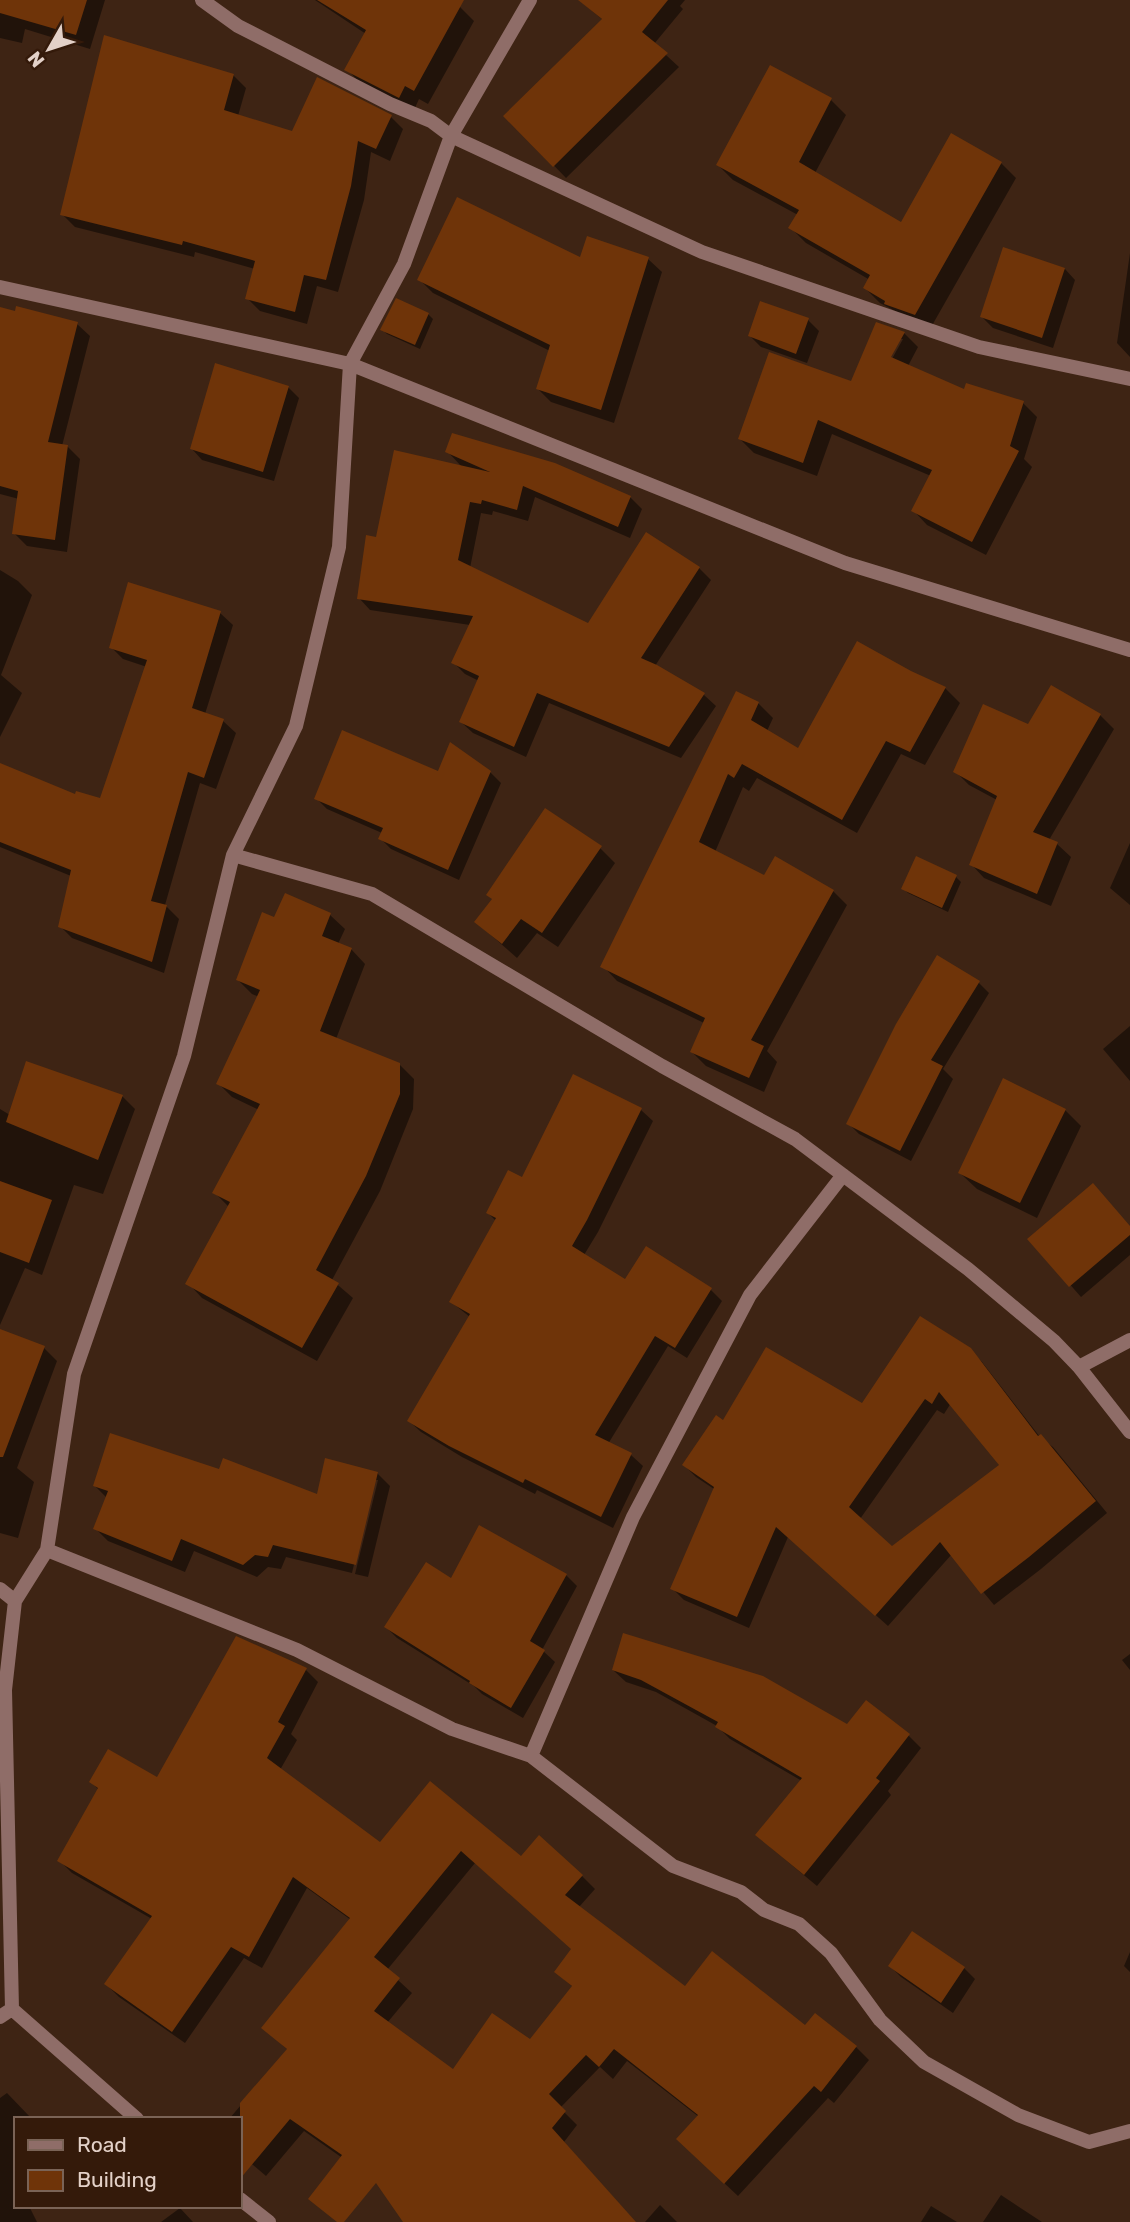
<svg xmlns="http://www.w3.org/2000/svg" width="1130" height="2222" viewBox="0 0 1130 2222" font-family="Rubik,sans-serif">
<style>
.shadow{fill:#0007;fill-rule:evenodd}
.building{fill:#6f3409;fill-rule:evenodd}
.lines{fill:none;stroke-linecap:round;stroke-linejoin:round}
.street{stroke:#8f6d68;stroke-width:14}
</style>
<rect width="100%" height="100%" fill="#3e2414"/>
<path class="shadow" d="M0,0H105L90,49L25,29L22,43L0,38Z
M315,0H447L460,7L474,21L428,104L419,99L414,110L360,83L347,69L366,34Z
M579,0H685L680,6L683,9L654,44L679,67L566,178L506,116L603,20Z
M233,75L246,88L238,116L293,133L391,117L403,129L390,161L371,152L364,200L338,292L317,286L307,324L260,311L247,298L255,269L195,252L194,257L75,227L62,214Z
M831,100L846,115L815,173L901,224L1001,163L1016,178L930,329L880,303L865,288L870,280L806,243L791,228L798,215L733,180L718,165Z
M1130,253V357L1117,343Z
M648,259L662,272L614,423L551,402L538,389L550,351L433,293L419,279Z
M1065,269L1075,280L1053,348L993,328L982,317Z
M0,309L77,324L90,336L62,446H67L80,459L67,552L27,546L14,533L19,499L0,494Z
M428,314L433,319L420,349L387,334L382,329Z
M808,320L819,331L807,363L761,347L750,336Z
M904,333L918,347L908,366L965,391L1023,403L1037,417L1024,459L1032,467L986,555L927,525L913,510L931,476L832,434L817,476L754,453L740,439L852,384ZM899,339H903L888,366L885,364Z
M288,387L299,398L274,481L202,460L192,449Z
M447,451L630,497L642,509L630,538L535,497L528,521L493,511L492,515L481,513L470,568L589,625L699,568L711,580L655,666L704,695L716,706L681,758L549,703L526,757L473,733L461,722L479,681L465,674L453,662L470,625L370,610L359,598L377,539L462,467Z
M0,570L18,581L32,595L1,675L22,693L0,737Z
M130,584L220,613L233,625L205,714L223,721L236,733L216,789L200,783L165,905L179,919L164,973L72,938L60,926L71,876L0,847V809L77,796L101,800L147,667L123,659L111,647Z
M911,672L945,688L960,703L925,765L901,754L857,833L757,778L749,791L743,787L715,852L765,877L833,891L847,905L767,1051L777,1062L764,1092L706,1066L692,1052L704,1023L617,981L603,966L758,703L773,718L767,731L799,750Z
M1052,687L1100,715L1114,729L1049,840L1057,844L1071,857L1051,906L984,878L971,864L997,800L969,785L955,771L1028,727Z
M490,772L501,783L459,880L391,849L380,838L382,833L327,809L316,798L439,773Z
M1130,843V905L1110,888Z
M600,848L615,863L558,947L537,933L517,958L476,922L494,900Z
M956,877L961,882L948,912L908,893L903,888Z
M330,915L345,929L338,944L351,949L365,964L336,1039L399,1064L414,1079L413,1109L380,1191L332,1280L353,1298L317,1361L202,1298L188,1283L229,1207L214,1192L259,1110L232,1097L218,1083L259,997L252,994L238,980L275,920Z
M978,982L989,993L943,1069L953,1079L911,1161L859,1134L848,1123Z
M1130,1026V1081L1103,1049Z
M574,1076L641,1110L653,1121L598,1232L584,1255L626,1281L710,1289L722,1301L687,1358L668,1346L608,1444L631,1455L643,1466L613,1528L537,1490L535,1494L462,1457L421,1432L409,1421L470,1317L451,1302L496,1221L488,1213L523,1180Z
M122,1096L135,1109L103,1194L74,1185L42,1275L25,1268L0,1325V1109L10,1115Z
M1065,1110L1081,1126L1037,1218L977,1189L960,1173Z
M1130,1226V1255L1081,1297L1030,1239Z
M0,1331L44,1348L57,1361L17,1468L34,1482L18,1538L0,1533Z
M970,1350L982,1362L1040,1437L1053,1447L1107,1513L1041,1569L994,1605L952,1554L888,1626L788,1537L749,1628L684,1600L672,1588L714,1489L696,1477L684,1465L723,1422L863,1406ZM951,1403L1001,1465L892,1548L860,1519L937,1410L944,1414Z
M220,1471L318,1497L377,1473L390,1486L368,1577L355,1574L378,1480H374L352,1573L286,1557L281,1569L268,1567L257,1577L194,1551L185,1572L108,1541L95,1528L107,1498L95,1486Z
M566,1575L577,1586L542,1650L555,1662L523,1718L482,1694L474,1686L397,1638L386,1627L451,1580Z
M1130,1654V1670L1122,1660Z
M305,1669L318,1682L291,1734L297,1740L280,1770L381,1844L431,1784L521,1858L582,1876L595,1889L579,1907L685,1989L806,2027L856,2047L869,2060L834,2103L828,2098L738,2196L691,2152L699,2117L627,2061L613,2079L600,2067L560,2108L577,2125L564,2142L635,2222H405L395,2195L304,2131L266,2176L240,2154V2119H229L288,2050L263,2027L351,1920L307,1888L262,1968L244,1958L185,2043L119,1997L106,1984L152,1919L72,1873L59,1860L99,1790L91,1782L157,1779ZM475,1863L573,1949L556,1972L573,1987L530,2042L453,2071L387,2023L412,1993L387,1970Z
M613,1670L847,1726L908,1735L921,1748L888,1791L891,1795L817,1886L770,1847L802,1781L730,1739L717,1726L656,1692L626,1682Z
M912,1933L964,1968L975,1979L953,2013L901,1977L890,1966Z
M1130,1952V1972L1124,1966Z
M7,2093L32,2119H16L14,2180L16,2206H29L37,2222H0V2098Z
M1001,2195L1042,2222H983Z
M660,2205L677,2222H645Z
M931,2206L957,2222H921Z
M180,2208L193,2222H161Z"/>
<path class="building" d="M0,0H87L76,35L0,13Z
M317,0H464L414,91L405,86L399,98L344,70L366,30Z
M578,0H668L642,32L668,53L553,167L503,116L602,19Z
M104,35L234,74L224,110L292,131L317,77L392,115L376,149L358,141L351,186L326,280L304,275L295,312L245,299L255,261L252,260L183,241L182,245L60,215Z
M770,65L832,98L799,162L901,222L951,133L1002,162L915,315L884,304L885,301L863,288L870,275L788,228L799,210L716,165Z
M457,197L580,257L587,236L649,257L601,410L536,389L550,345L417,280Z
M1003,247L1065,268L1042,338L980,317Z
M396,298L429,313L415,345L380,330Z
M760,301L809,318L796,354L748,336Z
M16,306L78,322L48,442L68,445L55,540L12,534L18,491L0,486V307L15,311Z
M876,322L905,332L891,357L964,389L966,383L1024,401L1010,446L1019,451L972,542L911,511L932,470L818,420L803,463L738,439L769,352L851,381Z
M215,363L289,386L263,472L190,449Z
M452,433L555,463L631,496L618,527L523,486L517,510L482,500L481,504L470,502L458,560L588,623L646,532L700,567L641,658L657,665L705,693L669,747L537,693L514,747L459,722L479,676L451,663L473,616L357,599L366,535L376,537L394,450L490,472L445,452Z
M128,582L221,611L192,708L224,719L204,778L188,772L151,901L167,905L152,962L58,927L71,870L0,842V763L75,794L76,791L100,798L147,660L109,648Z
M857,641L911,671L946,687L910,752L886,741L842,820L742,764L734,778L728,774L699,842L764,875L775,856L834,890L751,1040L764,1046L749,1078L690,1052L705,1018L600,967L736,691L759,702L751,720L798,748Z
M1051,685L1101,714L1033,832L1058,842L1037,894L969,865L997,796L953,772L983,704L1028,724Z
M342,730L438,771L450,742L491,771L448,870L378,839L383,828L314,799Z
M545,808L602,846L542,933L521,919L502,944L474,922L492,899L486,895Z
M916,856L957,875L942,908L901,889Z
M285,893L331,913L322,936L352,948L320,1031L400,1063V1094L366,1176L316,1270L339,1283L302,1348L185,1284L230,1202L212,1193L260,1104L216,1084L260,990L236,980L262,912L274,917Z
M937,955L980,981L931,1060L943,1066L900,1151L846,1124L896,1024Z
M26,1061L123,1095L98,1160L6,1122Z
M573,1074L642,1108L587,1220L572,1246L625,1279L646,1246L712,1288L675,1348L655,1336L595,1435L632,1453L601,1517L525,1479L523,1483L449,1446L407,1421L470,1314L449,1302L496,1218L486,1213L508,1170L522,1177Z
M1003,1078L1066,1109L1020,1203L958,1173Z
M0,1181L52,1200L29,1263L0,1252Z
M1093,1183L1130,1226V1235L1069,1287L1027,1239Z
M920,1316L971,1348L1038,1436L1041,1434L1096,1501L1029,1557L981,1594L940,1542L875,1616L776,1527L737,1617L670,1589L714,1487L682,1465L716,1415L723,1420L766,1347L862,1403ZM939,1392L999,1465L892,1546L849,1507L925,1399L932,1404Z
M0,1329L45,1346L3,1457H0Z
M110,1433L219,1469L223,1458L317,1494L325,1458L378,1472L356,1565L273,1545L268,1557L255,1555L243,1565L181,1539L172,1561L93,1529L108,1491L93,1486Z
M479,1525L567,1574L530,1641L545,1650L511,1708L469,1683L470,1681L384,1627L426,1562L451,1578Z
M623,1633L763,1676L847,1724L866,1700L910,1734L876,1778L880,1781L804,1875L755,1835L802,1778L715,1727L718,1722L641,1680L612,1670Z
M236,1636L307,1668L278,1722L285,1726L267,1758L380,1842L430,1781L521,1856L539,1835L583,1875L565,1895L685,1986L712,1951L805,2025L815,2013L857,2046L821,2092L814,2086L724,2184L676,2139L698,2115L614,2049L599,2067L586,2055L549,2094L566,2111L552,2128L636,2222H403L376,2183L344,2222H337L308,2199L342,2155L290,2119L240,2179V2103L287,2049L261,2028L350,1918L293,1877L249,1957L231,1947L172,2032L104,1984L152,1916L57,1861L98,1788L89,1782L108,1749L157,1777ZM461,1851L571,1949L554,1972L572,1986L530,2039L492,2013L453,2069L374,2011L400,1978L374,1957Z
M912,1931L965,1967L941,2003L888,1966Z"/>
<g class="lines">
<path class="street" d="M202,0L238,26L390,104L431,121L451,136L702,252L979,347L1130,379
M0,287L350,364L845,563L1130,650
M233,855L372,894L662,1066L795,1139L968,1269L1054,1341L1079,1367L1130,1432
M1079,1367L1130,1340
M47,1550L297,1650L452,1729L531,1756L673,1866L741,1892L764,1910L799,1924L831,1953L880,2020L924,2062L1018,2115L1089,2142L1130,2131
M0,1589L15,1601
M531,1756L633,1517L750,1295L843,1175
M12,2009L5,1690L15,1601L47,1550L74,1374L184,1056L233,855L296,726L339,547L350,364L404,264L451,136L530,0
M0,2017L12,2009L137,2119
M240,2199L269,2222"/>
</g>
<rect x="14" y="2117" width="228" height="91" fill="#341a0a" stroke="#7a6356" stroke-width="2"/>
<rect x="28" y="2140" width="35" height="10" fill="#8f6d68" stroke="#7a6356" stroke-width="2"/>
<text x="77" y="2152" font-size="21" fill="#e3d1c8">Road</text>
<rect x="28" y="2170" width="35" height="21" fill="#6f3409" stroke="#7a6356" stroke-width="2"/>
<text x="77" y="2187" font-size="21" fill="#e3d1c8">Building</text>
<g transform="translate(49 49) rotate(231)" stroke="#341a0a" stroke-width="5" paint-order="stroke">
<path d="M0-5L12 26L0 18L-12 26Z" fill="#e3d1c8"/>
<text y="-10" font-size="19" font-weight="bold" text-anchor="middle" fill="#e3d1c8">N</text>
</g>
</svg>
